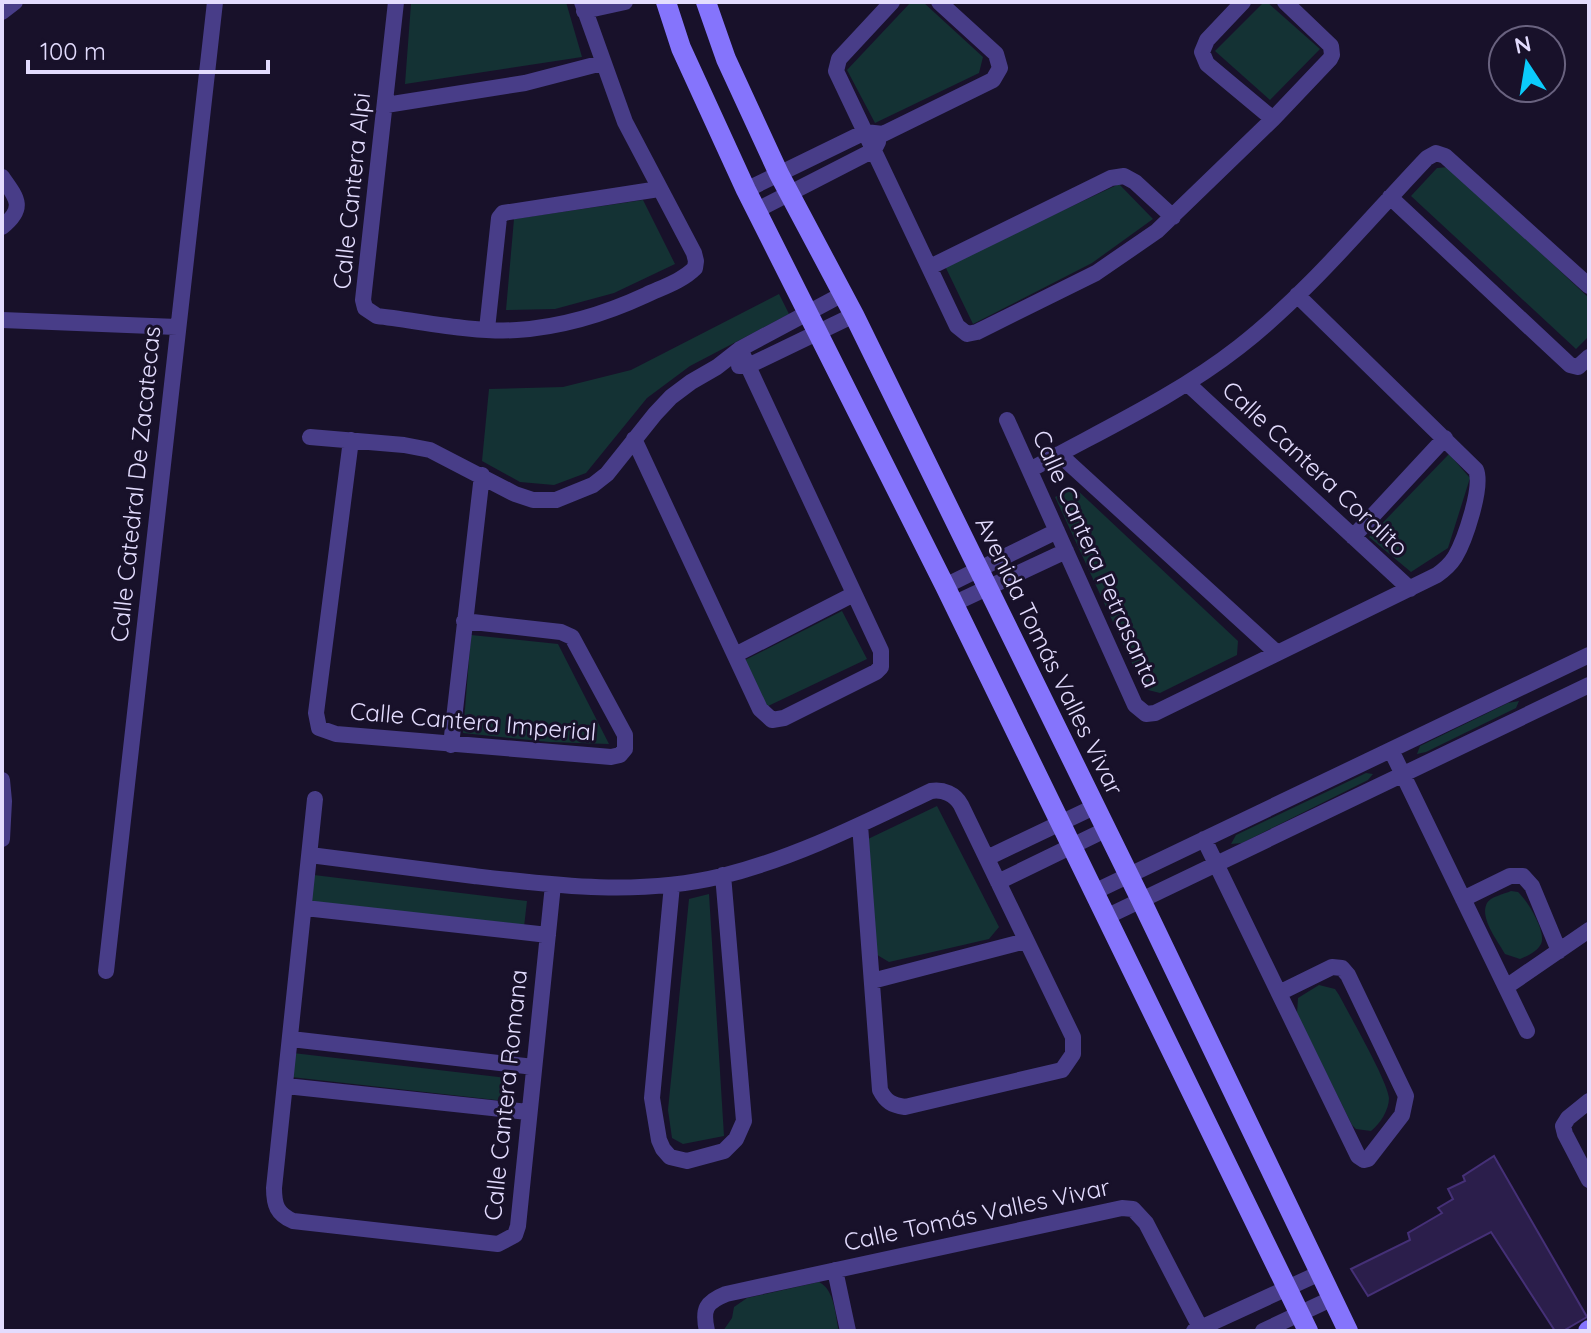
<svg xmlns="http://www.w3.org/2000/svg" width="1591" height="1333" viewBox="0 0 1591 1333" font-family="Quicksand,sans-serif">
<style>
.green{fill:#143234}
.building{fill:#2b1e4b;stroke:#453077;stroke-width:2}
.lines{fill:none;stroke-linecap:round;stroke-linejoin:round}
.street{stroke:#483d88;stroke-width:16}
.secondary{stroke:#8574fc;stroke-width:20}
.labels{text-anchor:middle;stroke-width:6;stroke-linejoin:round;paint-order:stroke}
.street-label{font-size:24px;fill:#e3dcfe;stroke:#18112a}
</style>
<rect width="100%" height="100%" fill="#18112a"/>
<path class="green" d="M425,2H566L582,57L405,84L411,4Z
M911,2H923L983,57L979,73L875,123L847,70Z
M1264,2H1267L1320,49L1270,100L1215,51Z
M1449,167L1589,298V336L1576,349L1411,196L1437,168Z
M1119,184L1153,219L1092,263L973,324L945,266Z
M643,200L675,264L614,293L555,309L506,310L514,219Z
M779,294L789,314L690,366L647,398L586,473L554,485L520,482L482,461L489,389L563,387L631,370Z
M1449,454L1470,478L1448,548L1411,572L1369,537Z
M1074,487L1238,641L1237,655L1160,693L1144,689L1055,497Z
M842,611L867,659L766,707L743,661Z
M471,635L558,644L609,744L549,742L463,733Z
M1519,701L1516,708L1426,752L1417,754L1420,746L1508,703Z
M1366,773L1373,774L1368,780L1242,843L1231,844L1236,835Z
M937,806L999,927L989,939L889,962L874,953L868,839Z
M314,875L527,901L524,927L310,901Z
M1511,891L1518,892C1527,900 1547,932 1541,944C1537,952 1527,956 1520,959L1505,954C1498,941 1479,918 1487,903C1490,897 1504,894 1511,891Z
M709,894L724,1136L683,1144L672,1138L668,1110L689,899Z
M1319,985L1335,989L1339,995C1349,1014 1388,1082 1389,1098C1389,1110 1380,1124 1371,1131L1356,1129L1352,1125L1297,1014L1298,998Z
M293,1053L507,1078L505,1101L291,1077Z
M819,1282C835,1290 835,1315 839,1331H723L732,1318L734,1307L747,1298Z"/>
<path class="building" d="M1494,1156L1587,1317L1563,1331H1555L1491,1232L1368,1296L1351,1269L1410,1240L1408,1233L1442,1213L1438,1208L1453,1199L1448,1189L1465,1181L1463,1176Z"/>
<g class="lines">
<path class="street" d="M396,2L363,300L365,308L377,316C420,321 475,333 517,330C563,327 605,314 646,295C663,287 682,281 695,268L696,261L694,253L625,122L582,2
M892,2L839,59L836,71L957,326L967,334L977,332L1096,273L1157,231L1273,119L1330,59L1332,55L1331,46L1285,2
M1243,2L1207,40L1202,52L1207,64L1273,119
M584,11L625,2
M2,12L15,2
M386,105L525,83L602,63
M2,177C17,198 26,208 2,227
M746,190L865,132L883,134L993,80L1000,68L996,54L939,2
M1390,197L1570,365L1578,367L1589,357
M757,210L874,150L878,142
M930,267L1111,178L1124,176L1135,182L1173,217
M2,320L177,327
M487,329L499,218L503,213L659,189
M739,366H748L854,315
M1188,384L1410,589
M1007,420L1135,705L1146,714L1155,713L1437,575C1444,570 1450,565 1455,557C1465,540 1483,487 1476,470L1297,295
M310,437L404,445L430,450L515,494L533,500H556L593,485L607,474L655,414L671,397L691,382L717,367L740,349L843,294
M634,439L760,709L772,720L784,718L876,672L881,667V651L740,349
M351,440L316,713L319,728L336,734L611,757L620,755L625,749V735L572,637L561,632L464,621
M1059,454L1277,653
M1030,470C1100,431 1175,397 1239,347C1308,293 1366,222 1427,158L1436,153L1445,156L1589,286
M1353,537L1445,438
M945,586L1057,531
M953,604L1066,551
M735,655L854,594
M451,745L482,475
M1391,750L1527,1031
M2,780L4,801L2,839
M315,799L274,1188C274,1205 277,1214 293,1221L498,1244L515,1235L518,1226L553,885
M1204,839L1358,1156L1364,1160L1368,1159L1402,1115L1406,1096L1348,975L1342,968L1332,967L1279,993
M310,855C365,862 419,869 474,876C558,886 639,896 722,876C795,858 864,823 931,791C943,789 955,794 961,805L1073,1037V1054L1062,1070L905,1107C892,1105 886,1102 880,1090L860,825
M987,858L1094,807
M998,882L1105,830
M672,885L652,1098L659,1140L663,1149L670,1157L687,1161L724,1151L736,1139L744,1121L723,875
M1094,892L1589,655
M1463,899L1510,876H1523L1532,886L1559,951
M305,908L548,935
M1106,917L1589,685
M106,971L215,2
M872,981L1026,941
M1506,987L1589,930
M291,1039L534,1067
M286,1086L528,1112
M1589,1101L1568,1118L1563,1126L1565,1134L1589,1180
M835,1270L848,1331
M707,1331C702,1309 706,1302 726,1294L1122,1208L1133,1209L1146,1223L1202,1331
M1194,1331L1320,1273
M1263,1331L1333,1298"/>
<path class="secondary" d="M666,2L681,48L746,190L945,586L1308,1331
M706,2L726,59L779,174L854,315L1141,900L1348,1331
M1588,1331L1589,1330"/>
</g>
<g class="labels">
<g class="street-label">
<text transform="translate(352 191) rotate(-84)" y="8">Calle Cantera Alpi</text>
<text transform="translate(1315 469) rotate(43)" y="8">Calle Cantera Coralito</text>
<text transform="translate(136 484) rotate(-84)" y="8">Calle Catedral De Zacatecas</text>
<text transform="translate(1096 559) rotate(66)" y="8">Calle Cantera Petrasanta</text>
<text transform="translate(1049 656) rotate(64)" y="8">Avenida Tomás Valles Vivar</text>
<text transform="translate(473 722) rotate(5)" y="8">Calle Cantera Imperial</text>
<text transform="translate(506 1095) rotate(-84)" y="8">Calle Cantera Romana</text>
<text transform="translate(977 1215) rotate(-12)" y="8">Calle Tomás Valles Vivar</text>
</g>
</g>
<rect width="1591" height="1333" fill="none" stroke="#e3dcfe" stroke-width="8"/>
<g transform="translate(1527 64) rotate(348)"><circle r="38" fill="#18112a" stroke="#69627f" stroke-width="2"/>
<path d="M0-6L14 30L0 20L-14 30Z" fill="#0bcbfb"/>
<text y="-12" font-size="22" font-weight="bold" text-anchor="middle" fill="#e3dcfe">N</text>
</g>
<path d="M28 60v12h240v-12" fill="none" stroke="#e3dcfe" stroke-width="4"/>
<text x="40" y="60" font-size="24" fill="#e3dcfe" stroke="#18112a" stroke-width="6" paint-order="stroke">100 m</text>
</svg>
